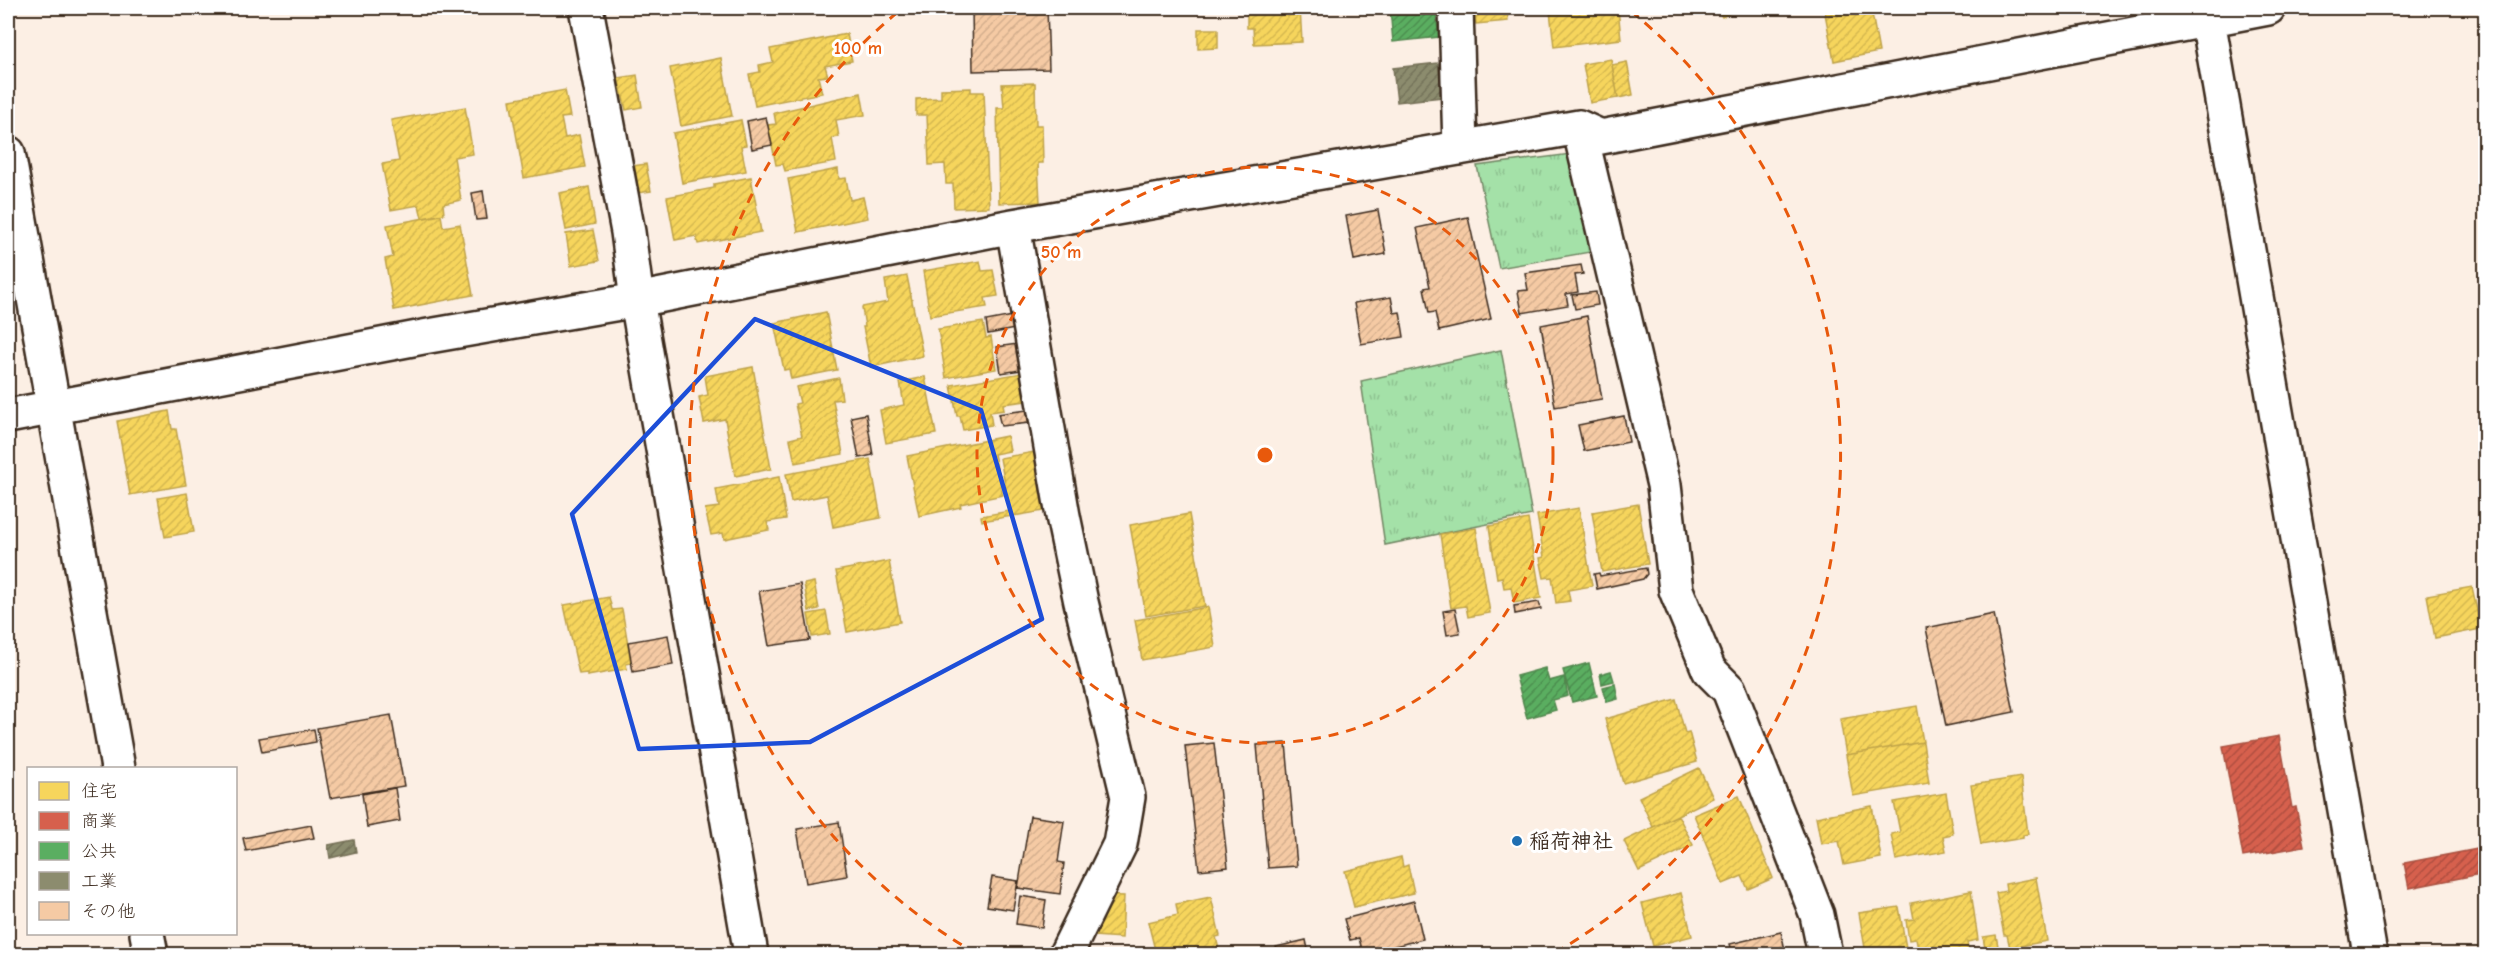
<svg xmlns="http://www.w3.org/2000/svg" width="2493" height="962" viewBox="0 0 2493 962" font-family="'Comic Neue','Klee One',sans-serif">
<style>
.grass{fill:url(#grass-tufts);stroke:#708663;stroke-width:1.5}
.homes{fill:url(#homes-hatch);stroke:#bea249;stroke-width:1.5}
.shops{fill:url(#shops-hatch);stroke:#a8503f;stroke-width:1.5}
.public{fill:url(#public-hatch);stroke:#51864d;stroke-width:1.5}
.industry{fill:url(#industry-hatch);stroke:#746f56;stroke-width:1.5}
.building{fill:url(#building-hatch);stroke:#3b2a1e;stroke-width:1.5}
.lines{fill:none;stroke-linecap:round;stroke-linejoin:round}
.street-casing{stroke:#3b2a1e;stroke-width:38}
.street{stroke:#fff;stroke-width:33}
.marked{fill:none;stroke:#1d4ed8;stroke-width:4.5;stroke-linejoin:round}
.ring{fill:none;stroke:#e8590c;stroke-width:3;stroke-dasharray:10 8}
.poi-dot{fill:#1f6fb2;stroke:#fff;stroke-width:2}
.labels{text-anchor:middle;stroke-width:6;stroke-linejoin:round;paint-order:stroke}
.poi-label{font-size:21px;font-weight:bold;fill:#3b2a1e;stroke:#fff;text-anchor:start}
.centre{fill:#e8590c;stroke:#fff;stroke-width:3}
.ring-label{font-size:18px;text-anchor:middle;font-weight:bold;fill:#e8590c;stroke:#fff;stroke-width:6;stroke-linejoin:round;paint-order:stroke}
</style>
<defs>
<pattern id="grass-tufts" width="24" height="20" patternUnits="userSpaceOnUse" patternTransform="scale(1.5)"><rect width="24" height="20" fill="#a4e1a8"/><path d="M3 7l-1-3M5 7V3M7 7l1-3M15 17l-1-3M17 17v-4M19 17l1-3" fill="none" stroke="#8ec190"/></pattern>
<pattern id="homes-hatch" width="6" height="6" patternUnits="userSpaceOnUse" patternTransform="scale(1.5)"><rect width="6" height="6" fill="#f6d55c"/><path d="M-1 1l2-2M0 6l6-6M5 7l2-2" fill="none" stroke="#d4b750"/></pattern>
<pattern id="shops-hatch" width="6" height="6" patternUnits="userSpaceOnUse" patternTransform="scale(1.5)"><rect width="6" height="6" fill="#d6604d"/><path d="M-1 1l2-2M0 6l6-6M5 7l2-2" fill="none" stroke="#af4f3f"/></pattern>
<pattern id="public-hatch" width="6" height="6" patternUnits="userSpaceOnUse" patternTransform="scale(1.5)"><rect width="6" height="6" fill="#5aae61"/><path d="M-1 1l2-2M0 6l6-6M5 7l2-2" fill="none" stroke="#4c8e4f"/></pattern>
<pattern id="industry-hatch" width="6" height="6" patternUnits="userSpaceOnUse" patternTransform="scale(1.5)"><rect width="6" height="6" fill="#8c8c6e"/><path d="M-1 1l2-2M0 6l6-6M5 7l2-2" fill="none" stroke="#74735a"/></pattern>
<pattern id="building-hatch" width="6" height="6" patternUnits="userSpaceOnUse" patternTransform="scale(1.5)"><rect width="6" height="6" fill="#f5caa4"/><path d="M-1 1l2-2M0 6l6-6M5 7l2-2" fill="none" stroke="#d3ae8d"/></pattern>
</defs>
<rect width="100%" height="100%" fill="#fcefe4"/>
<filter id="ink" filterUnits="userSpaceOnUse"><feTurbulence type="fractalNoise" baseFrequency=".0167" numOctaves="2"/><feDisplacementMap in="SourceGraphic" scale="12" xChannelSelector="R" yChannelSelector="G"/><feConvolveMatrix kernelMatrix="1 2 1 2 8 2 1 2 1" color-interpolation-filters="sRGB"/></filter>
<g filter="url(#ink)">
<path class="grass" d="M1571,154L1590,252L1499,268L1477,166Z
M1501,350L1532,515L1385,545L1361,381Z"/>
<path class="homes" d="M1247,8H1300L1302,42L1254,44L1253,28H1247Z
M1474,8H1507L1508,21L1476,24Z
M1546,8H1618L1621,39L1554,47L1550,11L1546,12Z
M1717,8H1739L1722,17Z
M1824,8H1871L1879,52L1834,61Z
M1198,29H1218V48L1198,49Z
M847,34L852,61L825,66L828,76L818,77L822,93L755,106L749,74L760,72L759,65L773,62L770,49Z
M721,58L732,116L681,126L670,68Z
M1611,59L1618,98L1590,103L1583,64Z
M1627,62L1633,95L1618,98L1612,65Z
M637,75L642,107L626,110L618,78Z
M1035,83L1036,125H1042L1043,163H1038L1040,202L999,203L997,108H1004L1002,84Z
M971,88V92H984L989,207L954,208L953,184H946L945,164L929,165L927,115H916V99L941,98V89Z
M565,90L570,117L561,118L565,138L579,135L585,167L524,178L510,100Z
M861,93L865,115L836,120L839,137L832,138L836,162L785,171L783,164L776,165L768,125L776,124L774,113Z
M465,107L473,154L454,157L461,200L443,204L444,214L422,218L419,205L391,210L382,164L399,161L391,120Z
M741,120L746,145L741,146L746,171L682,183L673,133Z
M646,164L651,191L637,193L633,166Z
M838,169L839,179L846,178L850,200L863,197L868,218L798,232L788,179Z
M751,177L761,232L698,244L696,236L675,240L667,197L714,188V184Z
M589,187L595,224L566,230L559,193Z
M441,215L443,227L460,224L473,295L394,310L385,259L393,257L387,225Z
M593,230L599,261L571,266L566,234Z
M980,261L982,271L993,270L998,296L985,298L987,307L930,316L923,271Z
M907,276L923,356L871,367L863,327H865L862,307L888,302L885,280Z
M826,312L837,370L791,379L789,369L784,370L774,323Z
M983,322L986,338L991,337L996,369L946,378L938,329Z
M753,367L771,469L735,476L725,419L704,423L699,397L708,395L705,376Z
M1022,373L1026,401L1003,404L1004,410L990,412L992,425L963,430L960,416H957L951,385Z
M925,377L936,434L886,443L880,410L904,405L900,382Z
M839,378L842,399L833,400L843,454L795,463L790,439L802,436L795,404L800,403L796,387Z
M169,411L172,429H176L186,485L130,495L117,421Z
M1007,436L1010,451L994,454L1003,495L960,504L961,507L919,516L907,456Z
M1034,452L1044,511L982,521L981,516L1010,511L1000,458Z
M870,459L881,518L833,527L827,495L791,502L786,474Z
M779,477L786,519L767,522L769,530L724,539L723,533L711,535L705,509L719,507L716,489Z
M187,493L194,532L165,537L158,498Z
M1638,504L1648,564L1602,572L1592,512Z
M1579,508L1592,586L1568,590L1570,601L1556,603L1552,577L1544,578L1540,558L1544,557L1537,515Z
M1189,514L1205,606L1146,616L1130,525Z
M1528,519L1541,598L1514,603L1511,587L1504,588L1502,577L1497,578L1489,526Z
M1476,528L1490,613L1468,617L1466,606L1451,608L1440,534Z
M889,561L900,622L847,632L836,571Z
M814,582L819,609L809,611L804,584Z
M2472,587L2481,629L2435,638L2427,595Z
M609,597L612,610L622,609L631,663L626,664L627,669L587,676V673L579,674L564,605Z
M1208,607L1215,647L1142,660L1135,620Z
M826,611L830,634L812,637L808,614Z
M1676,699L1685,733L1689,732L1697,762L1623,783L1605,719Z
M1917,706L1923,742L1846,755L1840,719Z
M1923,742L1929,783L1853,796L1846,755Z
M1699,768L1713,798L1653,827L1639,797Z
M2021,777L2028,834L2023,835V838L1981,845L1971,785Z
M1946,793L1953,834L1943,836L1946,851L1896,860L1891,834L1900,832L1894,802Z
M1739,796L1773,878L1748,889L1742,876L1723,884L1694,815Z
M1872,806L1881,858L1844,865L1839,841L1821,844L1816,817Z
M1678,815L1693,845L1639,871L1624,841Z
M1401,857L1403,867L1408,865L1414,893L1354,907L1345,871Z
M2036,878L2047,941L2010,948L2007,935H2004L1996,893L2006,891L2005,884Z
M1971,891L1978,940L1967,942L1969,954H1940L1939,951L1919,954L1916,939L1909,940L1906,920L1914,919L1911,903Z
M1681,893L1692,936L1653,946L1642,903Z
M1096,895L1124,896L1122,938L1094,936Z
M1211,897L1220,936L1216,937L1220,954H1156L1148,922L1178,915L1176,904Z
M1899,907L1907,954H1866L1859,913Z
M1996,935L1999,952L1986,954L1983,937Z"/>
<path class="shops" d="M2279,736L2292,808L2296,807L2304,846L2243,857L2223,746Z
M2483,848L2486,873L2409,888L2404,863Z"/>
<path class="public" d="M1390,8H1435L1439,37L1393,42Z
M1589,663L1597,696L1572,702L1563,670Z
M1545,668L1549,681L1564,677L1568,696L1553,700L1556,710L1527,718L1516,676Z
M1611,671L1614,681L1602,684L1600,674Z
M1615,684L1618,699L1607,702L1603,687Z"/>
<path class="industry" d="M1438,63L1442,97L1397,102L1393,68Z
M354,840L356,852L330,858L328,845Z"/>
<path class="building" d="M972,8H1047L1049,69L973,71Z
M766,117L772,145L752,149L747,121Z
M483,191L487,219L476,220L472,193Z
M1378,210L1386,254L1354,260L1346,216Z
M1468,217L1491,319L1439,331L1435,312L1429,313L1424,288L1430,287L1417,228Z
M1581,265L1583,274L1575,275L1578,292L1566,294L1568,305L1522,313L1518,291L1528,290L1525,273Z
M1596,292L1598,305L1575,309L1572,295Z
M1391,297L1394,313L1400,312L1404,337L1361,344L1354,303Z
M1012,316L1015,329L988,334L986,321Z
M1587,316L1602,399L1555,407L1541,325Z
M1017,344L1021,370L1001,373L997,347Z
M1027,410L1029,423L1001,426L998,414Z
M866,414L873,455L859,458L851,417Z
M1624,416L1629,442L1584,451L1578,425Z
M1646,568L1647,574L1643,579L1597,589L1594,574L1599,573L1600,576Z
M800,584L810,640L769,646L759,591Z
M1539,602L1541,609L1515,614L1514,606Z
M1455,609L1460,633L1447,635L1443,611Z
M1994,614L2014,712L1946,726L1926,628Z
M668,635L673,665L633,672L628,642Z
M391,715L404,786L330,798L317,728Z
M314,729L316,742L262,752L259,738Z
M1214,743L1228,867L1199,870L1185,746Z
M1286,743L1297,866L1268,868L1257,745Z
M395,788L400,821L367,827L362,794Z
M1030,816L1064,821L1058,862L1064,863L1060,894L1018,888Z
M839,822L847,876L806,883L797,829Z
M311,825L314,838L246,851L243,838Z
M992,877L1018,881L1013,910L987,906Z
M1020,896L1046,900L1042,928L1016,924Z
M1414,901L1423,939L1363,954L1359,938L1350,940L1344,919Z
M1781,932L1786,954H1733L1730,944Z
M1306,940L1309,954H1278L1276,947Z"/>
<g class="lines">
<g class="street-casing">
<path id="street" d="M586,8L628,232L637,300L751,954
M1456,8L1460,148
M2206,8L2370,954
M1579,127L1664,485L1676,590L1709,670L1729,690L1817,915L1825,954
M8,153L118,768
M1013,226L1063,516L1081,602L1128,797L1120,844L1066,954
M8,416L423,337L637,300L1013,226L1579,127L1601,137L2268,8
M147,934L151,954"/>
</g>
<use href="#street" class="street"/>
</g>
</g>
<path class="marked" d="M755,319L981,410L1042,619L810,742L639,749L572,514Z"/>
<g class="ring">
<circle cx="1265" cy="455" r="288"/>
<path d="M977 954A576 576 0 0 1 899 11M1631 11A576 576 0 0 1 1553 954"/>
</g>
<circle class="poi-dot" cx="1517" cy="841" r="6"/>
<g class="labels">
<g class="poi-label">
<text x="1529" y="848">稲荷神社</text>
</g>
</g>
<circle cx="1265" cy="455" r="9" class="centre"/>
<g class="ring-label">
<text x="858" y="54">100 m</text>
<text x="1061" y="258">50 m</text>
</g>
<rect width="2493" height="962" fill="none" stroke="#fff" stroke-width="30"/>
<rect x="15" y="15" width="2463" height="932" fill="none" stroke="#3b2a1e" stroke-width="2" filter="url(#ink)"/>
<rect x="27" y="767" width="210" height="168" fill="#ffffff" stroke="#b1aaa5" stroke-width="1.5"/>
<rect x="39" y="782" width="30" height="18" fill="#f6d55c" stroke="#b1aaa5" stroke-width="1.5"/>
<text x="81" y="797" font-size="18" fill="#3b2a1e">住宅</text>
<rect x="39" y="812" width="30" height="18" fill="#d6604d" stroke="#b1aaa5" stroke-width="1.5"/>
<text x="81" y="827" font-size="18" fill="#3b2a1e">商業</text>
<rect x="39" y="842" width="30" height="18" fill="#5aae61" stroke="#b1aaa5" stroke-width="1.5"/>
<text x="81" y="857" font-size="18" fill="#3b2a1e">公共</text>
<rect x="39" y="872" width="30" height="18" fill="#8c8c6e" stroke="#b1aaa5" stroke-width="1.5"/>
<text x="81" y="887" font-size="18" fill="#3b2a1e">工業</text>
<rect x="39" y="902" width="30" height="18" fill="#f5caa4" stroke="#b1aaa5" stroke-width="1.5"/>
<text x="81" y="917" font-size="18" fill="#3b2a1e">その他</text>
</svg>
